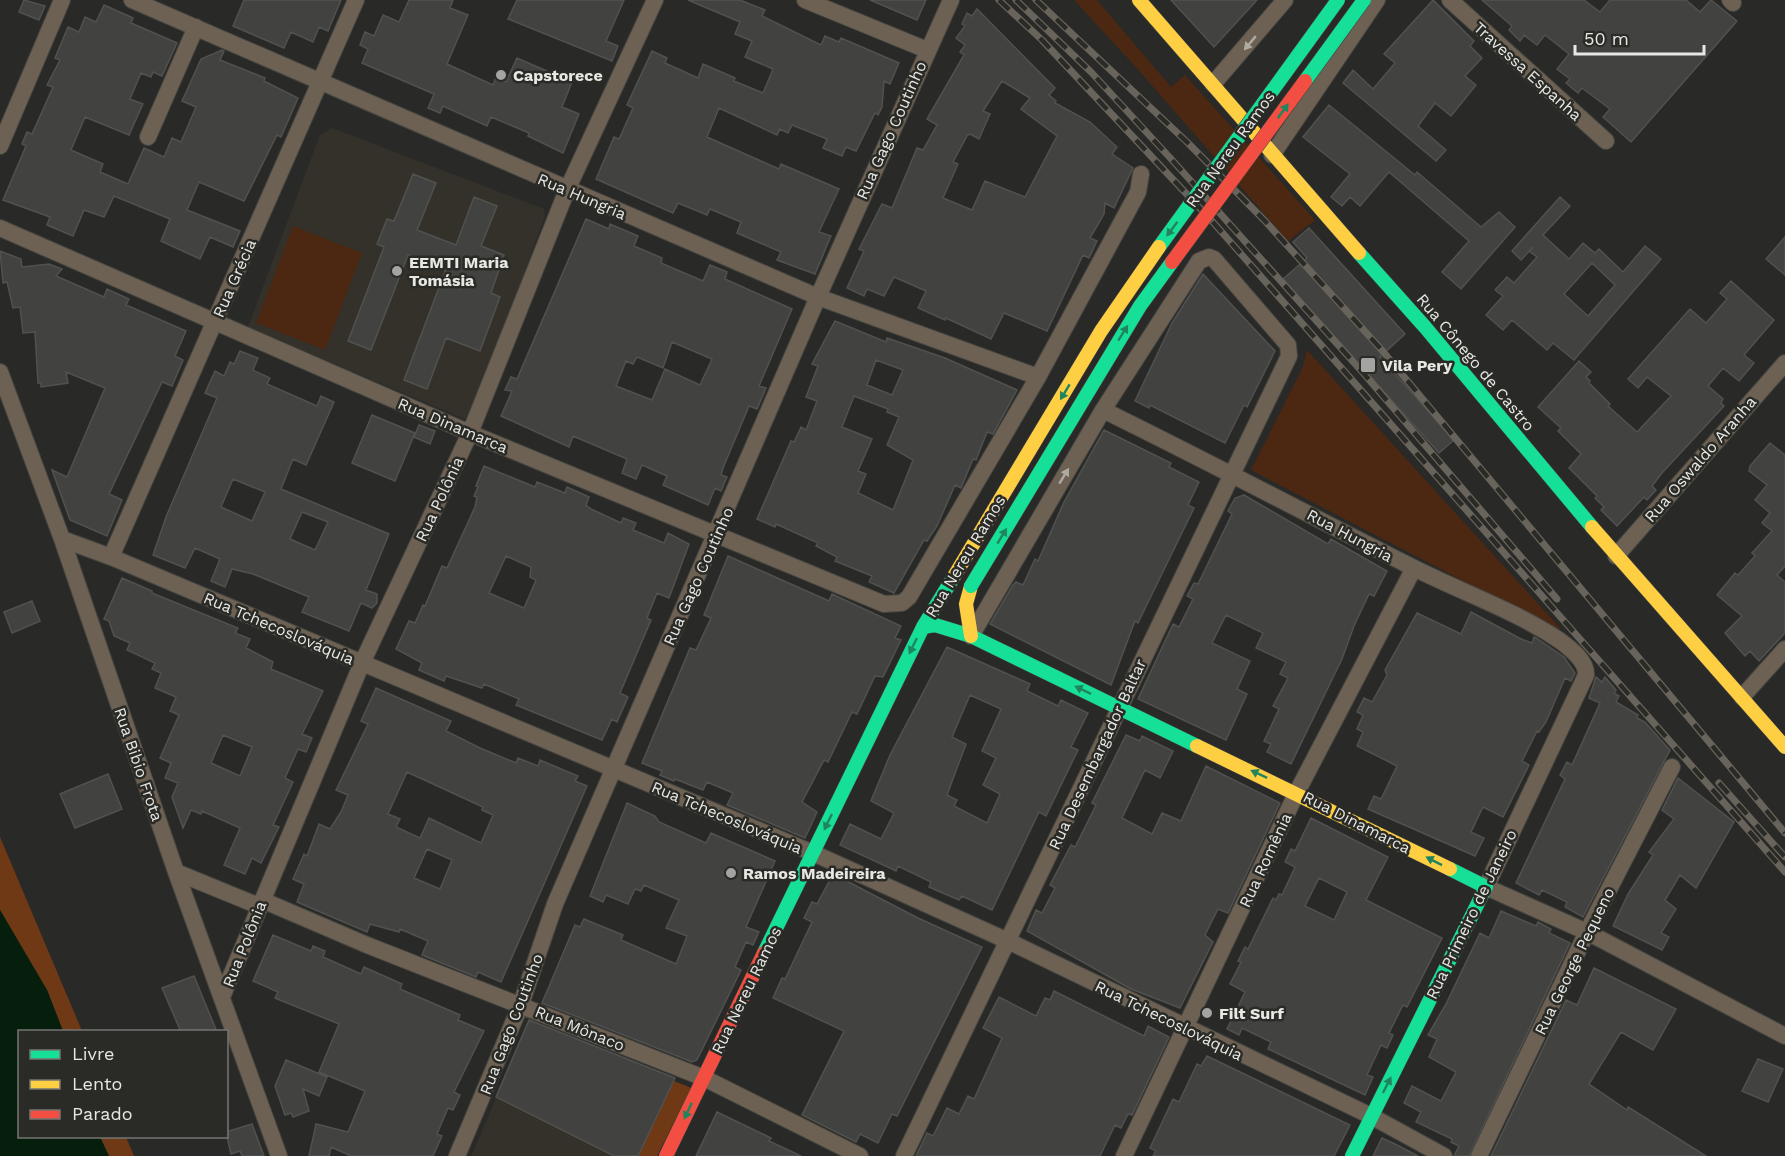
<svg xmlns="http://www.w3.org/2000/svg" width="1785" height="1156" viewBox="0 0 1785 1156" font-family="'Work Sans',sans-serif">
<style>
.built{fill:#333129}
.green{fill:#4c2813}
.forest{fill:#703916}
.water{fill:#061f0d}
.building{fill:#424241;stroke:#51514f;stroke-width:1.5;fill-rule:evenodd}
.lines{fill:none;stroke-linecap:round;stroke-linejoin:round}
.street-casing{stroke:#444441;stroke-width:18}
.fast-casing{stroke:#444441;stroke-width:15}
.slow-casing{stroke:#444441;stroke-width:15}
.jam-casing{stroke:#444441;stroke-width:15}
.street{stroke:#6c6152;stroke-width:16}
.fast{stroke:#16e098;stroke-width:14}
.slow{stroke:#ffcf43;stroke-width:14}
.jam{stroke:#f24e42;stroke-width:14}
.rail-casing{stroke:#69645b;stroke-width:7}
.rail{stroke:#2a2a26;stroke-width:4.5;stroke-dasharray:14;stroke-linecap:butt}
.fast-bridge-casing{stroke:#444441;stroke-width:15;stroke-linecap:butt}
.slow-bridge-casing{stroke:#444441;stroke-width:15;stroke-linecap:butt}
.jam-bridge-casing{stroke:#444441;stroke-width:15;stroke-linecap:butt}
.fast-bridge{stroke:#16e098;stroke-width:14}
.slow-bridge{stroke:#ffcf43;stroke-width:14}
.jam-bridge{stroke:#f24e42;stroke-width:14}
.oneway{fill:#b0aba2}
.oneway2{fill:#20855f}
.poi-dot{fill:#a4a4a2;stroke:#2a2a26;stroke-width:2}
.labels{text-anchor:middle;stroke-width:5;stroke-linejoin:round;paint-order:stroke}
.street-label{font-size:16px;fill:#e7e7e4;stroke:#2a2a26}
.poi-label{font-size:16px;font-weight:bold;fill:#e7e7e4;stroke:#2a2a26;text-anchor:start}
</style>
<rect width="100%" height="100%" fill="#292927"/>
<path class="built" d="M332,128L544,209L545,216L472,416L464,419L248,327L320,135Z
M530,1019L691,1088L657,1156H471Z"/>
<path class="green" d="M1074,0H1097L1171,87L1185,75L1315,220L1288,241L1134,65Z
M293,226L362,253L325,350L256,323Z
M1307,350L1561,629H1555L1251,470L1303,367Z"/>
<path class="forest" d="M0,837L82,1031H63L47,990L0,910Z
M674,1081L691,1088L657,1156H638Z
M100,1137H126L134,1156H109Z"/>
<path class="water" d="M0,910L47,990L63,1031L20,1032V1136L100,1137L109,1156H0Z"/>
<path class="building" d="M24,0L45,6L39,20L19,12Z
M244,0H341L328,31L319,27L313,42L291,32L284,48L233,26Z
M409,0H453L450,8L468,15L447,64L493,85L496,77L506,82L517,58L572,82L562,107L579,114L563,153L528,136L529,133L491,117L487,126L443,106L440,113L428,108L434,94L362,63L368,49L360,45L365,32L374,36L383,15L399,22Z
M517,0H624L606,41L618,46L612,61L508,19Z
M688,0H740L765,10L762,16L821,45L825,36L839,42L841,38L899,63L890,84L884,81L882,107L878,115L875,113L856,151L846,147L842,156L823,148L827,139L792,125L788,133L780,129L777,135L719,108L707,137L779,169L781,164L839,189L819,232L831,236L815,274L777,260L781,252L737,233L741,222L710,209L707,215L678,203L673,213L596,179L614,137L619,139L633,108L627,105L652,51L667,58L665,63L698,78L703,64L735,78L734,81L763,93L773,69L745,57L752,41L735,34L740,22Z
M870,0H926L917,20Z
M1171,0H1257L1214,47Z
M1433,0L1474,41L1470,46L1482,58L1465,76L1476,85L1451,116L1435,103L1418,126L1446,150L1436,161L1343,83L1353,70L1373,89L1395,63L1384,54Z
M1482,0H1584L1600,12L1610,0H1686L1700,12L1711,0L1737,21L1631,142L1603,117L1610,109L1582,88L1578,93L1566,83L1570,79L1557,69L1569,54L1545,35L1537,45L1524,35L1520,41L1509,30L1512,26Z
M104,5L133,18L131,23L177,43L162,76L153,72L151,77L141,73L130,99L143,104L129,135L85,117L71,150L103,164L100,172L128,184L144,148L164,157L172,138L181,142L196,107L182,101L201,59L222,50L224,51L220,60L265,78L264,81L298,98L281,137L277,135L244,201L199,182L187,210L240,231L233,247L210,237L200,259L161,241L170,219L114,196L104,217L84,210L73,236L47,225L50,217L3,200L26,146L22,144L27,132L32,134L53,87L47,85L60,60L55,58L68,27L79,32L85,17L96,22Z
M977,9L1055,88L1049,95L1056,101L1055,103L1090,122L1117,147L1112,154L1133,168L1114,208L1105,203L1104,214L1090,238L1097,241L1089,258L1083,255L1047,331L1004,313L991,339L946,318L945,320L918,308L926,291L894,277L884,296L867,289L864,296L847,288L864,251L859,249L882,204L892,208L917,148L923,150L937,125L927,119L964,55L960,52L965,45L956,38L965,26L962,24L967,13L972,16ZM1002,81L1030,98L1021,109L1057,136L1025,197L985,181L972,210L943,198L958,164L953,162L967,136L970,134L979,139L990,114L983,111Z
M1329,105L1415,175L1417,172L1481,227L1499,212L1515,227L1461,289L1442,272L1469,241L1389,172L1360,206L1350,197L1342,206L1331,197L1350,174L1303,137Z
M413,174L436,183L417,230L456,245L474,197L497,206L481,246L504,255L491,293L500,297L480,351L446,338L427,389L404,380L446,269L408,255L371,350L348,341L384,247L377,244L387,219L394,221Z
M1560,197L1570,206L1543,235L1569,259L1583,243L1595,253L1599,249L1623,272L1645,246L1661,259L1574,360L1553,343L1547,350L1512,320L1503,330L1486,315L1503,296L1495,290L1507,277L1514,283L1537,257L1529,251L1533,247L1521,260L1512,251ZM1592,263L1615,285L1588,316L1564,294Z
M586,219L609,229L610,224L638,236L634,246L662,258L661,263L703,281L710,265L727,272L725,279L792,309L759,386L766,388L757,409L749,406L723,468L721,475L727,477L721,491L715,488L708,505L663,485L667,476L642,465L636,479L622,473L627,459L573,436L569,447L501,416L512,391L505,390L511,377L517,379ZM672,342L712,359L700,385L665,369L652,400L616,386L626,361L633,364L637,357L663,368Z
M1309,228L1405,334L1380,357L1454,440L1439,453L1283,279L1307,258L1293,242Z
M1785,237V275L1766,259Z
M0,251L21,259L22,267L49,264L62,269L56,276L104,297L107,289L129,299L126,305L186,331L175,356L183,360L172,386L162,382L109,494L122,500L107,536L70,520L52,470L67,477L105,388L66,372L68,383L41,387V383H38L35,332L23,333L20,307L13,308L7,282L3,283Z
M1203,274L1275,351L1247,407L1244,405L1225,443L1150,405L1149,408L1135,401L1172,323Z
M1731,281L1774,320L1744,355L1754,363L1739,381L1723,368L1708,386L1723,399L1721,403L1724,406L1662,473L1652,486L1656,490L1647,500L1644,497L1617,526L1601,510L1604,507L1595,498L1597,496L1569,468L1581,454L1558,431L1561,428L1538,407L1579,361L1591,372L1586,377L1590,381L1589,383L1610,404L1608,406L1637,432L1671,396L1647,377L1638,388L1628,379L1690,309L1706,323L1727,299L1720,293Z
M835,321L886,342L887,338L945,358L1017,390L993,434L987,432L976,460L973,459L961,488L955,485L937,526L927,541L924,540L894,593L869,582L872,576L835,561L837,557L816,546L818,543L776,524L775,527L757,519L791,441L794,442L801,427L806,430L817,401L806,397L818,366L812,364ZM876,360L903,370L892,395L867,385ZM854,396L888,409L887,412L899,417L887,445L913,460L893,510L858,493L866,474L858,471L872,439L842,427Z
M240,351L258,358L253,370L270,378L267,384L317,406L321,396L334,402L306,465L293,459L281,489L389,534L366,590L377,594V603L372,608L361,603L349,631L302,612L309,597L253,574L232,569L225,587L211,581L220,559L195,548L185,568L153,555L166,517L217,398L205,393L215,371L224,376L230,362L234,364ZM233,479L265,492L252,521L221,507ZM302,512L328,522L315,550L290,539Z
M372,415L415,433L395,481L352,463Z
M419,425L435,431L430,444L414,437Z
M1104,430L1171,463L1169,467L1199,482L1188,505L1194,508L1138,623L1135,621L1111,685L990,624L1013,585L1016,582L1023,585L1035,559L1038,561L1064,502Z
M1770,443L1785,455V566L1777,575L1785,582V633L1759,661L1750,651L1745,656L1725,633L1742,616L1717,595L1735,573L1738,575L1755,556L1752,553L1772,531L1762,523L1770,513L1755,500L1767,485L1749,471L1750,466Z
M484,466L535,487L537,482L565,493L567,487L589,497L586,505L591,509L621,523L623,518L636,523L633,530L664,543L668,533L689,544L669,598L657,593L647,618L651,620L620,693L628,697L617,722L612,719L602,740L516,705L519,699L484,684L482,688L446,676L444,681L419,670L422,663L396,649L409,621L415,623L423,605L425,606L442,566L447,568L475,507L477,497L474,496L478,487L476,486ZM506,556L531,567L530,577L536,580L524,608L489,593Z
M1244,495L1328,544L1331,539L1387,571L1374,596L1369,594L1354,626L1342,659L1291,764L1267,752L1271,744L1264,741L1279,709L1273,706L1288,678L1280,674L1286,662L1256,648L1263,633L1226,615L1212,643L1250,661L1237,689L1247,694L1226,740L1138,699L1173,624L1179,627L1193,599L1187,596L1194,583L1198,584L1232,514L1228,511L1235,498Z
M728,556L829,601L832,594L901,626L895,638L901,640L883,677L875,676L857,714L852,712L828,762L824,760L802,802L817,812L805,838L727,805L733,793L707,782L703,790L675,779L674,781L660,775L662,771L642,763L690,648L696,650L711,618L704,615Z
M122,578L152,591V593L238,628L235,633L250,639L246,648L273,662L271,669L323,691L302,734L312,738L306,752L298,749L285,778L293,782L273,825L279,827L261,863L252,858L245,874L224,865L240,828L202,811L201,814L191,810L183,828L172,797L178,783L165,778L171,763L160,758L179,715L170,711L176,697L155,688L161,673L152,669L155,663L127,650L130,643L114,636L109,621L104,619ZM223,735L252,747L240,776L211,763Z
M32,601L40,621L12,633L4,612Z
M1471,612L1521,639L1532,643L1534,637L1536,638L1564,657L1575,673L1571,681L1565,678L1546,722L1539,732L1537,731L1522,761L1529,765L1503,817L1483,807L1471,832L1484,838L1475,856L1368,809L1374,796L1381,799L1397,766L1357,746L1363,732L1357,729L1363,715L1357,712L1364,698L1372,702L1387,675L1385,670L1417,613L1461,634Z
M947,647L1030,684L1027,691L1058,706L1061,700L1088,713L1071,747L1078,750L1046,816L1039,812L992,910L962,896L959,900L929,887L931,882L898,866L896,871L840,845L850,824L881,839L894,813L871,801L890,755ZM970,695L1001,709L982,751L996,758L983,785L1000,794L987,823L954,806L957,800L947,795L966,744L952,737Z
M1596,677L1602,682L1605,677L1616,690L1614,693L1619,696L1616,702L1638,715L1637,718L1645,722L1670,750L1583,917L1565,907L1567,902L1542,890L1539,895L1516,883L1565,779L1560,775L1567,762L1572,765L1600,703L1589,698Z
M376,688L451,721L446,731L480,748L516,763L518,758L538,766L540,760L578,776L575,781L587,786L501,982L478,972L476,977L422,955L428,941L400,929L399,932L370,924L367,932L297,902L304,884L293,879L304,854L307,856L319,824L330,829L341,812L348,795L336,790L368,724L361,721ZM407,772L483,807L482,810L493,815L481,843L429,818L420,838L396,827L400,819L388,814ZM427,849L452,860L440,889L414,878Z
M1126,735L1140,741L1142,736L1173,751L1160,778L1145,770L1122,818L1152,834L1162,813L1181,821L1206,766L1280,803L1228,913L1218,909L1205,935L1213,942L1180,1008L1131,989L1027,931L1036,910L1042,913L1055,888L1050,885L1071,845L1075,847L1096,805L1092,803Z
M108,774L122,809L75,828L60,794Z
M1678,778L1734,822L1696,888L1680,875L1665,900L1676,909L1661,933L1669,937L1662,950L1613,926L1628,894L1653,855L1649,852L1674,819L1662,810Z
M627,803L655,816L659,822L706,843L711,833L775,861L746,927L759,932L753,945L746,942L735,967L741,970L697,1060L692,1062L542,1003L575,925L580,927L584,919L623,935L621,940L676,964L687,936L666,928L679,900L644,885L641,891L635,889L628,904L606,895L603,902L590,896Z
M1311,818L1388,857L1366,900L1442,938L1407,1007L1403,1005L1389,1033L1393,1035L1387,1048L1381,1045L1367,1075L1373,1077L1365,1095L1268,1049L1271,1042L1242,1028L1239,1035L1227,1029L1245,992L1230,984L1241,962L1238,961L1245,947L1248,949L1273,898L1276,900L1279,894L1282,895L1295,867L1285,862L1291,849L1295,851ZM1319,878L1347,892L1334,920L1305,906Z
M833,874L918,918L982,947L897,1116L892,1114L878,1143L860,1134L856,1142L802,1115L844,1031L773,998L782,978L785,979L812,922L804,918L812,902L817,904Z
M1501,911L1536,926L1538,922L1551,929L1549,933L1570,943L1469,1156H1454L1459,1146L1451,1142L1452,1139L1416,1122L1421,1112L1404,1103L1412,1086L1441,1101L1456,1072L1429,1057L1437,1039L1428,1035L1446,1004L1480,933L1489,938Z
M273,935L311,951L313,946L325,951L323,957L361,974L364,967L402,984L400,989L460,1015L458,1020L484,1031L454,1092L460,1095L453,1110L448,1108L437,1134L442,1136L433,1156H351L331,1147L329,1156H309L316,1124L348,1132L365,1091L319,1072L339,1024L275,998L278,992L253,981Z
M1594,968L1676,1009L1653,1050L1621,1032L1589,1084L1627,1110L1628,1107L1706,1156H1491L1566,1000L1577,1005Z
M194,976L217,1032H181L162,988Z
M1054,991L1144,1036L1148,1026L1169,1037L1132,1115L1128,1114L1121,1128L1115,1125L1100,1156H916L927,1133L933,1136L947,1108L959,1114L968,1096L974,1099L1002,1038L983,1028L999,997L1036,1016L1045,998L1050,1000Z
M529,1020L675,1078L638,1156H614L496,1097Z
M1207,1056L1350,1125L1334,1156H1153L1156,1151L1150,1148L1173,1099L1179,1102L1197,1064L1201,1066Z
M1758,1059L1783,1069L1768,1102L1742,1091Z
M286,1060L327,1077L319,1096L303,1089L309,1111L293,1117L291,1113L285,1115L275,1086Z
M717,1112L771,1138L769,1141L801,1156H696Z
M252,1124L264,1156H242L240,1151L231,1154L226,1132Z
M1382,1138L1393,1143L1418,1156H1373Z"/>
<g class="lines">
<g class="street-casing">
<path id="street" d="M132,0L818,297L1038,377
M805,0L927,50
M1450,0L1606,141
M1730,0L1733,3
M1213,84L1285,0
M148,137L196,27
M0,146L62,0
M1272,155L1377,0
M0,228L470,433L884,604L902,603L909,597L1038,377L1138,192L1141,174
M0,372L62,539L176,872L279,1156
M1103,410C1207,461 1309,515 1412,567C1461,592 1514,610 1559,640C1570,648 1587,661 1586,675L1486,887L1587,932L1785,1036
M62,539L111,557L813,853L1008,941L1371,1116L1444,1156
M1616,556L1785,363
M111,557L356,0
M1742,697L1785,649
M176,872L259,906
M262,900L367,945L704,1078L860,1156
M222,997L362,663L470,433L567,190L655,0
M457,1156L521,1004L555,904L818,297L951,0
M904,1156L1289,356L1288,345L1214,259L1209,257L1199,261L1103,410L971,636
M1124,1156L1297,792L1414,568
M1479,1156L1587,932L1672,767"/>
</g>
<g class="fast-casing">
<path id="fast" d="M1359,253L1425,327L1592,527
M923,627L935,625L971,636L1197,746
M764,953L923,627L953,578
M1352,1156L1486,887L1450,869"/>
</g>
<g class="slow-casing">
<path id="slow" d="M1139,0L1359,253
M1592,527L1785,747
M971,586L966,604L971,636
M1197,746L1450,869"/>
</g>
<g class="jam-casing">
<path id="jam" d="M666,1156L764,953"/>
</g>
<use href="#street" class="street"/>
<use href="#fast" class="fast"/>
<use href="#slow" class="slow"/>
<use href="#jam" class="jam"/>
<g class="rail-casing">
<path id="rail" d="M999,0L1042,40L1212,221L1785,872
M1016,0L1091,72L1173,161L1365,375L1557,599
M1036,0L1187,142L1265,221L1380,348L1785,833
M1719,783L1785,857"/>
</g>
<use href="#rail" class="rail"/>
<g class="fast-bridge-casing">
<path id="fast-bridge" d="M1305,81L1364,0
M1159,247L1338,0
M971,586L1140,306L1172,262"/>
</g>
<g class="slow-bridge-casing">
<path id="slow-bridge" d="M953,578L1101,331L1159,247"/>
</g>
<g class="jam-bridge-casing">
<path id="jam-bridge" d="M1172,262L1305,81"/>
</g>
<use href="#fast-bridge" class="fast-bridge"/>
<use href="#slow-bridge" class="slow-bridge"/>
<use href="#jam-bridge" class="jam-bridge"/>
</g>
<defs><path id="oneway-solid" d="M-6-.8H1V-3.2L6.5 0L1 3.2V.8H-6Z" transform="scale(1.5)"/></defs>
<g class="oneway">
<use href="#oneway-solid" transform="translate(1250 43) rotate(130)"/>
<use href="#oneway-solid" transform="translate(1064 476) rotate(-59)"/>
</g>
<g class="oneway2">
<use href="#oneway-solid" transform="translate(1283 111) rotate(-54)"/>
<use href="#oneway-solid" transform="translate(1172 229) rotate(127)"/>
<use href="#oneway-solid" transform="translate(1123 333) rotate(-58)"/>
<use href="#oneway-solid" transform="translate(1065 392) rotate(121)"/>
<use href="#oneway-solid" transform="translate(1002 536) rotate(-59)"/>
<use href="#oneway-solid" transform="translate(913 646) rotate(116)"/>
<use href="#oneway-solid" transform="translate(1083 690) rotate(-154)"/>
<use href="#oneway-solid" transform="translate(1259 774) rotate(-155)"/>
<use href="#oneway-solid" transform="translate(828 822) rotate(116)"/>
<use href="#oneway-solid" transform="translate(1434 861) rotate(-153)"/>
<use href="#oneway-solid" transform="translate(1387 1085) rotate(-63)"/>
<use href="#oneway-solid" transform="translate(688 1111) rotate(115)"/>
</g>
<g class="poi-dot">
<circle cx="501" cy="75" r="6"/>
<circle cx="397" cy="271" r="6"/>
<rect x="1360" y="357" width="16" height="16" rx="3"/>
<circle cx="731" cy="873" r="6"/>
<circle cx="1207" cy="1013" r="6"/>
</g>
<g class="labels">
<g class="street-label">
<text transform="translate(1528 71) rotate(42)" y="6">Travessa Espanha</text>
<text transform="translate(891 130) rotate(-66)" y="6">Rua Gago Coutinho</text>
<text transform="translate(1230 149) rotate(-54)" y="6">Rua Nereu Ramos</text>
<text transform="translate(582 196) rotate(23)" y="6">Rua Hungria</text>
<text transform="translate(234 278) rotate(-66)" y="6">Rua Grécia</text>
<text transform="translate(1476 362) rotate(50)" y="6">Rua Cônego de Castro</text>
<text transform="translate(453 425) rotate(23)" y="6">Rua Dinamarca</text>
<text transform="translate(1700 459) rotate(-49)" y="6">Rua Oswaldo Aranha</text>
<text transform="translate(439 499) rotate(-65)" y="6">Rua Polônia</text>
<text transform="translate(1350 535) rotate(28)" y="6">Rua Hungria</text>
<text transform="translate(965 556) rotate(-59)" y="6">Rua Nereu Ramos</text>
<text transform="translate(698 576) rotate(-66)" y="6">Rua Gago Coutinho</text>
<text transform="translate(279 628) rotate(23)" y="6">Rua Tchecoslováquia</text>
<text transform="translate(1097 754) rotate(-65)" y="6">Rua Desembargador Baltar</text>
<text transform="translate(139 764) rotate(71)" y="6">Rua Bibio Frota</text>
<text transform="translate(727 817) rotate(23)" y="6">Rua Tchecoslováquia</text>
<text transform="translate(1357 822) rotate(27)" y="6">Rua Dinamarca</text>
<text transform="translate(1265 860) rotate(-65)" y="6">Rua Romênia</text>
<text transform="translate(1471 914) rotate(-64)" y="6">Rua Primeiro de Janeiro</text>
<text transform="translate(244 944) rotate(-68)" y="6">Rua Polônia</text>
<text transform="translate(1574 961) rotate(-64)" y="6">Rua George Pequeno</text>
<text transform="translate(746 990) rotate(-64)" y="6">Rua Nereu Ramos</text>
<text transform="translate(1169 1020) rotate(26)" y="6">Rua Tchecoslováquia</text>
<text transform="translate(511 1024) rotate(-69)" y="6">Rua Gago Coutinho</text>
<text transform="translate(580 1028) rotate(22)" y="6">Rua Mônaco</text>
</g>
<g class="poi-label">
<text x="513" y="81">Capstorece</text>
<text x="409" y="268">EEMTI Maria<tspan x="409" dy="18">Tomásia</tspan></text>
<text x="1382" y="371">Vila Pery</text>
<text x="743" y="879">Ramos Madeireira</text>
<text x="1219" y="1019">Filt Surf</text>
</g>
</g>
<rect x="18" y="1030" width="210" height="108" fill="#2a2a26" stroke="#767672" stroke-width="1.5"/>
<rect x="30" y="1050" width="30" height="9" fill="#16e098" stroke="#767672" stroke-width="1.5"/>
<text x="72" y="1060" font-size="18" fill="#e7e7e4">Livre</text>
<rect x="30" y="1080" width="30" height="9" fill="#ffcf43" stroke="#767672" stroke-width="1.5"/>
<text x="72" y="1090" font-size="18" fill="#e7e7e4">Lento</text>
<rect x="30" y="1110" width="30" height="9" fill="#f24e42" stroke="#767672" stroke-width="1.5"/>
<text x="72" y="1120" font-size="18" fill="#e7e7e4">Parado</text>
<path d="M1575 45v9h129v-9" fill="none" stroke="#e7e7e4" stroke-width="3"/>
<text x="1584" y="45" font-size="18" fill="#e7e7e4" stroke="#2a2a26" stroke-width="4.5" paint-order="stroke">50 m</text>
</svg>
